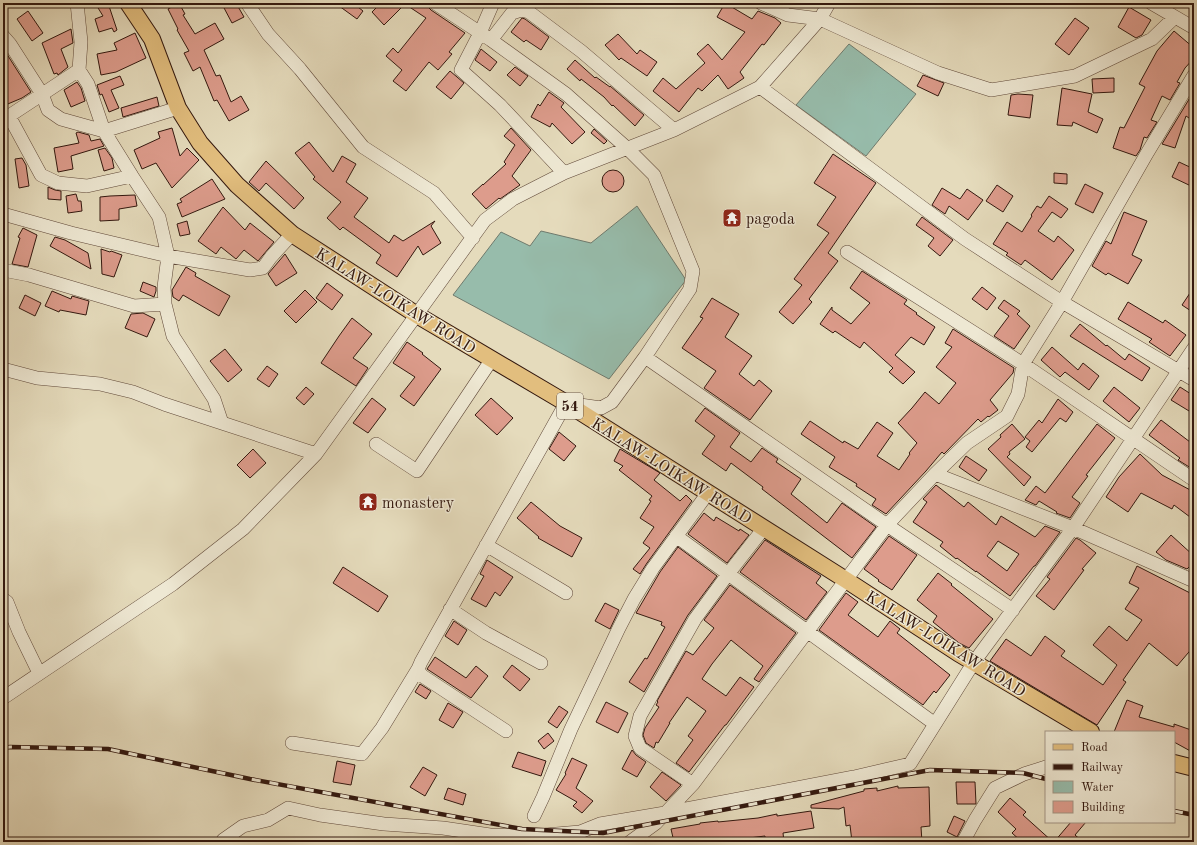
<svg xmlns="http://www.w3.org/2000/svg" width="1197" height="845" viewBox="0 0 1197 845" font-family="'Old Standard TT',serif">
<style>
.water{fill:#97bcab;stroke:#6f7a6d}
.building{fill:#dd9c8c;stroke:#33180f;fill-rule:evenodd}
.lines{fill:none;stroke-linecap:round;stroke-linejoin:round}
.minor-casing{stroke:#60493a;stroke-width:14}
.major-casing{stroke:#33180f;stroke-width:18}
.minor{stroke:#eee8d3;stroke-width:13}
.major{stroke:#e2be7e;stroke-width:16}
.rail-casing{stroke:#33180f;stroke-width:4.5}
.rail{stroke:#eee8d3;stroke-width:3;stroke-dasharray:9;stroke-linecap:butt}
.labels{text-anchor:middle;stroke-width:3;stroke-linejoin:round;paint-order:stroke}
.shield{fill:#eee8d3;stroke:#6b564a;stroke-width:1}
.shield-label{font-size:15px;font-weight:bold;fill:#33180f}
.poi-label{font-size:16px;fill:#33180f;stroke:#eee8d3;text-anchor:start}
.street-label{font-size:16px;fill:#33180f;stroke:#eee8d3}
</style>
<rect width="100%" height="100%" fill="#e5dbbc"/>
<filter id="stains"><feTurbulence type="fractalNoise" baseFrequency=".005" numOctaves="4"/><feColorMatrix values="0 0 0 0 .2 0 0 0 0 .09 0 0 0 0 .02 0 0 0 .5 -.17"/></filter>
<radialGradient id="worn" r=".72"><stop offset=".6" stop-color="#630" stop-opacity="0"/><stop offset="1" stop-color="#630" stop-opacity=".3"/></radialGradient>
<path class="water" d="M849,44L916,94L866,156L796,105Z
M637,206L686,280L609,379L453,295L501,232L530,246L541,231L591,243Z"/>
<path class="building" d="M95,3H108L117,30L114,32L112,28L99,32L95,19L103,16Z
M179,3L185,14L183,15L195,34L215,23L224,39L204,50L216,76L220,75L231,102L241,96L249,110L229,121L217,100L214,101L200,67L193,71L184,53L189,51L177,30L178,29L168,9Z
M228,3H236L244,17L232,23L223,6Z
M335,3H353L363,11L357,19Z
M381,3H427L428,7L431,10L465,33L449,52L452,54L438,70L429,62L406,91L393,81L402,70L386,56L393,48L398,53L426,18L405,4L384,25L372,12Z
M725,3L752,19L758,11L775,18L781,23L764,45L762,44L740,72L744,78L728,89L718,75L702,91L698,88L679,112L653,91L663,78L676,89L705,63L697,54L708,44L722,60L745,32L717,17Z
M1129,7L1151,20L1142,35L1136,38L1118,27Z
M28,11L43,33L32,41L17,19Z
M522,18L525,19L549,37L541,50L526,40L524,42L511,32Z
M1075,18L1089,28L1069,55L1055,44Z
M71,29L73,43L61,49L68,67L58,75L57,73L54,74L42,43Z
M1174,31L1194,48V58L1185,68L1177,82L1180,83L1170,100L1162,96L1151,120L1157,122L1147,138L1144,137L1140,150L1136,156L1113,148L1120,127L1124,128L1145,87L1139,84L1157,51Z
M135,33L146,58L116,72L101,75L97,54L117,50L114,43Z
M618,34L637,54L640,50L657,62L647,76L621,58L619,60L605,45Z
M3,48L31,92L22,98L3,106Z
M481,49L497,62L490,71L475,60Z
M575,60L595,78L596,77L610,87V86L644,115L635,126L613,105L612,106L604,97L581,79L580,81L567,69Z
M515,67L528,76L520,86L507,75Z
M450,71L464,83L451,99L436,87Z
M923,75L944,83L938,96L917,86Z
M120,76L124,85L111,90L119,108L109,112L102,94L100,95L97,85Z
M1114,78V92L1093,93L1092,79Z
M77,82L81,88L85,101L71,107L64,90Z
M1062,88L1092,94L1088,112L1103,119L1097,133L1073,122L1072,126L1057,125Z
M1194,91V108L1189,118L1186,116L1175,148L1162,144Z
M549,92L564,103L561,107L585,132L572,144L552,123L550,127L531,117L538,104L540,106Z
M1018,94L1033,95L1030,118L1008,115L1011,95Z
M157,97L159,106L123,117L121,108Z
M172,128L180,156L187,148L199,160L172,188L156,163L142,169L134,150L160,138L158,132Z
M511,128L531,150L512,176L520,185L500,199L499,198L486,209L472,194L483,184V185L506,164L504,162L515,145L504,136Z
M594,129L607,141L604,144L591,133Z
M78,132L89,135L91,141L100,139L104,146L71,156L73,169L58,172L54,148L79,143L76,133Z
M309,142L333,172L342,156L356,164L346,182L368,198L354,217L389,243L394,235L403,241L435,221L431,226L441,243L423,255L418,246L397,277L376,263L381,255L343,227L340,230L327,218L341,202L313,179L315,177L295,153Z
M105,148L112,158L114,168L104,171L98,150Z
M833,154L876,183L828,253L838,261L809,299L812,302L793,324L779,312L802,285L794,279L829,233L817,225L836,197L814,183Z
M22,158L26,165L29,186L19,188L15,159Z
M266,161L304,198L294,209L266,183L259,191L249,182Z
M1179,162L1194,169V180L1191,186L1172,177Z
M602 181a11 11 0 1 1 22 0a11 11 0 1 1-22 0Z
M1054,173L1067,174V184L1054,183Z
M212,179L225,199L182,217L177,204L182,202L180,199Z
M1085,184L1103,193L1093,213L1075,204Z
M997,185L1013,196L1003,212L986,201Z
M48,187L55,190L61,191V200L48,199Z
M942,188L960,199L967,189L983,200L968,220L949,206L945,214L932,205Z
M76,194L78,201H81L82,211L68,213L66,196Z
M135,195L137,206L119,209V220L100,221V197L110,196Z
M1049,196L1068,209L1061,218L1052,212L1038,231L1054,242L1058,236L1074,250L1052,280L1025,260L1021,265L1006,255L1008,253L993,244L1007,222L1022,232L1032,216L1031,215L1037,206L1041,208Z
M223,207L245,230L250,223L274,242L258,261L244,250L236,259L221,247L216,254L198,241Z
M1124,212L1147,221L1132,255L1142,260L1128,284L1108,273L1106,275L1092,266L1106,241L1111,244Z
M922,217L953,240L940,256L928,246L934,238L916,225Z
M187,221L190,234L180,236L177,224Z
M23,228L37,235L28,267L12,264L20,238L18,237Z
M55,237L65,240L88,253L91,269L50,246Z
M101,249L110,252L111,251L122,255L114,277L102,274Z
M285,254L297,273L276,286L268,274Z
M186,267L196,273L195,276L230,296L219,316L183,295L179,301L173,297L172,290Z
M862,271L907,300L904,304L917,313L916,314L935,327L924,345L911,337L895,355L915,372L903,384L889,372L893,368L864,342L860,348L835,331L833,333L820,324L832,307V310L851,324L870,303L850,288Z
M143,282L156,287V291L154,297L140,291Z
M327,283L343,295L332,310L316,298Z
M982,287L996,298L987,310L972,299Z
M1194,287V313L1182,305Z
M305,290L317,302L296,323L284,311Z
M52,291L71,299L72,296L89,301L86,315L60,310L59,312L45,306Z
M25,295L41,303L35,316L19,308Z
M712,298L739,314L725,337L752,356L739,374L754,386L759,380L772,391L750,420L704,388L716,371L682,348L703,318L700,317Z
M1004,300L1020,311L1017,314L1030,326L1014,349L994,336L1009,316L998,308Z
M1128,302L1163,323L1165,320L1186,335L1170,356L1149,342L1152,339L1118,319Z
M143,313L155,319L147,337L125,328L131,314Z
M352,318L372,334L353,358L368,368L356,386L321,363L339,336Z
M1080,324L1106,346L1107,345L1125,360L1129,354L1150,368L1142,381L1070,336Z
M953,329L1014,368L1013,373L990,400L998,410L989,417L988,416L981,422L978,419L944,454L942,452L926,471L886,514L872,505L876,499L856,486L857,484L829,467L835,457L801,434L810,421L843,443L844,441L858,449L877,422L893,433L877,456L899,470L910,454L909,453L917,443L898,423L912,408L925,392L939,404L956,383L936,367L952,347L945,343Z
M407,342L423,353L422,354L441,369L414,406L400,396L415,377L393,363Z
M1052,347L1078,370L1083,363L1099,376L1089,390L1065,372L1060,377L1041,360Z
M225,349L242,370L228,382L210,361Z
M267,366L278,374L269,387L257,379Z
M306,387L314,394L304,405L296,398Z
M1114,387L1140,408L1129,422L1103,401Z
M1180,387L1194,396V414L1171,400Z
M372,398L386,409L368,433L353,423Z
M491,398L513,418L497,435L475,415Z
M1058,399L1073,412L1066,422L1060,418L1032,452L1026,447L1030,441L1025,437L1039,420L1042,423Z
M705,408L740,433L730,447L751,462L762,448L778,459L776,462L801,479L791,494L827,523L842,503L876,527L852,558L762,489L763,487L731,463L726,471L702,454L715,436L695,421Z
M1161,420L1194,445V470L1178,460L1180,458L1149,435Z
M1012,424L1025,439L1009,452L1010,454L1007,457L1031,477L1024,486L988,449L1001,437L1000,435Z
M1097,424L1115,438L1086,475L1088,476L1072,497L1080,503L1070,518L1056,513L1057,512L1039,501L1036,505L1025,500L1036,486L1045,493Z
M559,432L576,446L564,461L549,449Z
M253,449L266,463L250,478L237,465Z
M620,449L660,473L654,480L680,501L686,495L692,501L647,563L640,574L633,569L650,548L643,543L654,527L640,518L651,501L649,500L652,496L619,470L623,466L614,461Z
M1140,454L1162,475L1194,492V520L1174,505L1172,509L1141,493L1128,512L1106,497L1119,477Z
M966,456L987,470L979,481L959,467Z
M936,485L964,507L968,502L996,525L1001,516L1035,537L1045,526L1060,532L1035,566H1034L1010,596L976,571V572L957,558L956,559L940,546L943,542L913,522L927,502L923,499ZM998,541L1019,554L1007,571L987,556Z
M531,502L560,526L582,538L572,557L538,538L539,537L517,518Z
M704,513L714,521L716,517L739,531L740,529L749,535L727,563L688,534Z
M1171,535L1194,556V562L1187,569L1166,560L1156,552Z
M889,536L917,555L892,590L878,581L879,580L864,569Z
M1076,538L1080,540L1096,553L1082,569L1084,570L1054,610L1036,596L1050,579L1047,577Z
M765,540L821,576L816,583L827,592L806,620L740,572Z
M678,547L717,576L688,615L644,692L629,682L645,658L647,659L665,627L661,625L662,622L636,613L660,572Z
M487,560L513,577L500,596L495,592L486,607L471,599L484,576L480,574Z
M1137,566L1194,595V646L1177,666L1149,643L1123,680L1126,682L1097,725L990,661L1006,639L1031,656L1045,636L1065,651L1061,656L1103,685L1117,665L1093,645L1109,626L1127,641L1142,620L1125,609L1139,588L1129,583Z
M343,567L388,596L378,612L333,583Z
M938,573L952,584L951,585L993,619L969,648L959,643L933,622L937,616L917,600Z
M730,585L796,633L759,682L754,679L763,666L731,640L712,664L702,679L726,696L740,677L754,687L726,725H725L689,772L676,763L693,740L688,736L706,711L687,697L669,723H670L658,743L656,742L654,748L646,743L643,735L645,728L659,707L656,705L658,702L657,701L686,651L693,655L714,628L704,620Z
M846,593L858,602L848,615L878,637L890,621L900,629L897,633L950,675L936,693L934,691L923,705L819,630Z
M605,603L619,610L610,629L595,621Z
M454,621L467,630L458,645L445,636Z
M435,657L466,678L476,666L488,676L471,698L427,669Z
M512,665L530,679L520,691L503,677Z
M420,684L431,691L426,699L415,692Z
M1127,700L1143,706L1139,717L1174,727V724L1194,731V753L1174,742V732H1114Z
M606,702L628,713L618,733L596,722Z
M448,703L463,712L453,728L439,720Z
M559,706L568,712L557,728L548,722Z
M548,733L554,741L544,749L538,741Z
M632,750L636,755L646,762L637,777L622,769Z
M518,752L546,761L541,776L512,767Z
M572,758L587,765L576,788L593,801L582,813L573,806L577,802L556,790L566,774L565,773Z
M337,761L355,765L351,785L333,782Z
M423,767L437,775L425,796L410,787Z
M662,772L681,785L666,801L650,787Z
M956,782H975L976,804H957Z
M898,786V788L929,787L930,826L921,827L922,842H852L850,825L846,826L844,807L839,809L811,808V805L864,791V789L877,788V791Z
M448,788L466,794L463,805L444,799Z
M1010,798L1026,812L1023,815L1053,842H1022L1012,833L1016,829L998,812Z
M811,811L814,828L783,833L784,842H765V836L717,842H674L671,829L700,824V823L718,821V822L758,818L777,814V816Z
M954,816L965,821L957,837L947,832Z
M1071,822H1086L1075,835L1083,842H1054Z"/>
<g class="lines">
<g class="minor-casing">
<path id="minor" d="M77,3L81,42L79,70L88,84L104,131L178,108
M247,3L268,34L300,69L363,147L434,193L473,238
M435,3L491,40L566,94L628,149L654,175L693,271L690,289L645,357L612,402L601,408L566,403L421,662L418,669L421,675L506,731
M493,3L480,33L461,70L500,105L564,173
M761,3L788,15L820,19L938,73L991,90L1075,76L1152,39L1175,17
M1151,3L1194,28
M3,36L10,44L42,94L48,110L61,119L104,131L132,176L159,217L168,256L164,287L165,304L173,336L214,399L222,423L316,454
M491,40L512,13L521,10L529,12L581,51L674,130
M760,87L965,239L1062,302L1194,380
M9,116L41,175L58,183L87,186L132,176
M3,118L9,116L79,70
M3,214L71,233L168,256L250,270L263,268L271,257L292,234
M847,252L1023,364L1194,480
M3,270L29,275L134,306L165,304
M645,357L887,525L1013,610
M3,369L37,378L100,384L133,392L164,404L222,423
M376,444L417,471L492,359
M935,474L1073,528L1194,581
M676,536L935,724
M486,545L566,593
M3,599L7,602L19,632L39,673
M450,609L486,633L541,663
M3,698L173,584L243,529L316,454L485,220L513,199L564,173L674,130L760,87L820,19L829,3
M292,743L362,754L382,728L418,669
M693,784L640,748L635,736L640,716L695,619L728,574L764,528
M534,816L543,797L571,729L619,628L634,599L653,568L708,493
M224,842L223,840L243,826L268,820L288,808L320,815L384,824L443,828L490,835L533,836L580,832L600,824L665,813L854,777L910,764L974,662L1073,528L1194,348
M630,842L656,823L693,784L887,525L935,474L967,443L1007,416L1018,394L1023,364L1062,302L1146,155L1194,75
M963,842L975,820L995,788L1024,774L1046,767"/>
</g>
<g class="major-casing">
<path id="major" d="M128,3L152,39L178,108L200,143L237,185L292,234L417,315L566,403L846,580L958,653L1091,732
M1174,763L1194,768"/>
</g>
<use href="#minor" class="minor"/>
<use href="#major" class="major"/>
<g class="rail-casing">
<path id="rail" d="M3,748L10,747L108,749L250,779L522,829L603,833L930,770L1023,773L1046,779
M1174,811L1194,815"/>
</g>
<use href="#rail" class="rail"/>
</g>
<defs>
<g id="temple-square" transform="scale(1)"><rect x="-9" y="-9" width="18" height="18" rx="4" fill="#8f2418" stroke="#eee8d3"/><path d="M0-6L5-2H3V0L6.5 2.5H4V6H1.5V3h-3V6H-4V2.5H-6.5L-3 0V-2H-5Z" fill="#fff"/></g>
</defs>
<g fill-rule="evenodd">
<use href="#temple-square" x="732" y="218"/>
<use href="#temple-square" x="368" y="502"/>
</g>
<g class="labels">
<rect class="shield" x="557" y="393" width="26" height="26" rx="3"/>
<g class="shield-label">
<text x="570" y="411">54</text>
</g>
<g class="poi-label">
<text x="746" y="224">pagoda</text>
<text x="382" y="508">monastery</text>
</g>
<g class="street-label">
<text transform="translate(396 300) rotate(32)" y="6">KALAW-LOIKAW ROAD</text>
<text transform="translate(672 470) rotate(32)" y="6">KALAW-LOIKAW ROAD</text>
<text transform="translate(946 643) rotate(32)" y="6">KALAW-LOIKAW ROAD</text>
</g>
</g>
<rect width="1197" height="845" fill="none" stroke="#e5dbbc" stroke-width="16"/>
<rect x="4" y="4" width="1189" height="837" fill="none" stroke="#33180f" stroke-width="2"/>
<rect x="8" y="8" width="1181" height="829" fill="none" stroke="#33180f"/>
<rect x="1045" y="731" width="130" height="92" fill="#eee8d3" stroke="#a39585"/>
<rect x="1053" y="744" width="20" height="6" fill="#e2be7e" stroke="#a39585"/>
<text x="1081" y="751" font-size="12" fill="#33180f">Road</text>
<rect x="1053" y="764" width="20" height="6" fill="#33180f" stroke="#a39585"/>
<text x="1081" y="771" font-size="12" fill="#33180f">Railway</text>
<rect x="1053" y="781" width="20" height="12" fill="#97bcab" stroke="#a39585"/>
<text x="1081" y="791" font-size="12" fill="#33180f">Water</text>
<rect x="1053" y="801" width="20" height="12" fill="#dd9c8c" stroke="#a39585"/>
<text x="1081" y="811" font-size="12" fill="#33180f">Building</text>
<rect width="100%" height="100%" filter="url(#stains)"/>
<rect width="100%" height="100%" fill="url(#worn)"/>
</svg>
